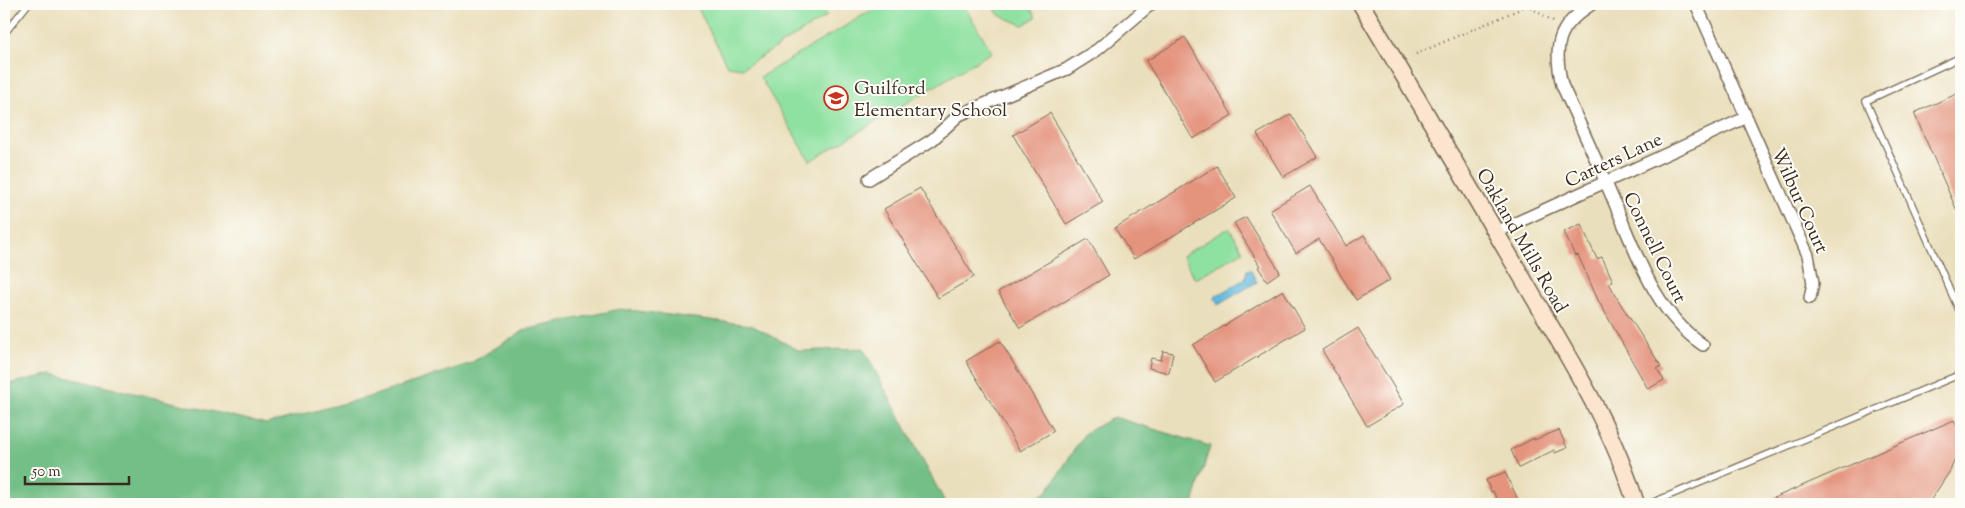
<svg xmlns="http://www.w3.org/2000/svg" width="1965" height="508" viewBox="0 0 1965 508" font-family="'Sorts Mill Goudy',serif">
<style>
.green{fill:#8fe1a1;stroke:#658660}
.forest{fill:#73bf87;stroke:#577452}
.water{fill:#5eb7db;stroke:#4c707c}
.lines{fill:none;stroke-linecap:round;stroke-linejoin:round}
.stream{stroke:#5eb7db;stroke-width:4.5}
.building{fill:#e4937d}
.lane-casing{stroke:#786955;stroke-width:8}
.street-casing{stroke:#786955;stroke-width:14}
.secondary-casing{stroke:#786955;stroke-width:19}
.path{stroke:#786955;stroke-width:2.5;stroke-dasharray:1 4;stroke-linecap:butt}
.lane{stroke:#fff;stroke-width:5.5}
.street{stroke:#fff;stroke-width:11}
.secondary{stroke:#fce5cf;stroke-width:16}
.labels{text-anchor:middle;stroke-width:4;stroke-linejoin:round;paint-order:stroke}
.poi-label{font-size:19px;fill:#3b2a1e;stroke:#fdfcf7;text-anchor:start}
.street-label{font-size:19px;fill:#3b2a1e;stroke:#fdfcf7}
</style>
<rect width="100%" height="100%" fill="#fdfcf7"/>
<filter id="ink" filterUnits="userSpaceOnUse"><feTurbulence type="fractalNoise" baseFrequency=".02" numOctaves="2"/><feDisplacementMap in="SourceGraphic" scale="10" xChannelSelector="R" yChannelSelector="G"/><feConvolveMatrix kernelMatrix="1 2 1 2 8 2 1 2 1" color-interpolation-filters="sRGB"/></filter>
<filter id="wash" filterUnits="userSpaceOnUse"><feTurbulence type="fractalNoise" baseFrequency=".0096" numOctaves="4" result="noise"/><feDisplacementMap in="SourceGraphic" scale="20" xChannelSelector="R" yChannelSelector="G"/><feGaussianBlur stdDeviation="1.12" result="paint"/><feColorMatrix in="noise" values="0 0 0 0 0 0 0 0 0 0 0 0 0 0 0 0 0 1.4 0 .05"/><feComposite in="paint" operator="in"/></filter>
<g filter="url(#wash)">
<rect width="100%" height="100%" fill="#eadfbc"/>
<path class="green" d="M696,4H819L827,16L743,68L727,66Z
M882,4H963L992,52L810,161L760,77Z
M992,4H1028L1036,17L1023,25L999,15Z
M1229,228L1243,251L1195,279L1182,256Z"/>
<path class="forest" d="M620,309L751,325L800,351L863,348L946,504H4V385L52,374L266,424L372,396L469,364L525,330Z
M1114,417L1210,446L1193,504H1024L1047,492L1085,433Z"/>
<path class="water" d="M1250,269L1257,282L1218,305L1214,297L1245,279L1247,270Z"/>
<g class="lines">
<path class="stream" d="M1235,504L1238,501"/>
</g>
<g id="blocks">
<path class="building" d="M1185,37L1232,115L1193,139L1146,61Z
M1961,92V220L1914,113Z
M1050,113L1103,202L1066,224L1013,135Z
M1291,114L1317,157L1283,177L1257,134Z
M1217,166L1236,198L1134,259L1115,228Z
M1310,186L1346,246L1364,235L1390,280L1356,300L1319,239L1296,253L1270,210Z
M920,188L974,277L938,298L884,209Z
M1246,217L1280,272L1267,281L1258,267L1260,266L1234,223Z
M1581,224L1597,259L1602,257L1613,281L1609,283L1620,303L1661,366L1657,369L1664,380L1648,389L1598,300L1578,255L1575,256L1564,232Z
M1088,239L1109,275L1020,328L998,292Z
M1283,290L1305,328L1215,382L1193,345Z
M1358,328L1404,404L1367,426L1322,350Z
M1000,341L1054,431L1020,451L966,361Z
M1163,351L1173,353L1169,373L1149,368L1151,358L1161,360Z
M1954,420L1961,436V445L1950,471L1928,504H1760Z
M1559,430L1567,448L1555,453L1554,450L1519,468L1511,450L1534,438V440Z
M1505,472L1520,504H1499L1493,491L1491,492L1486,480Z"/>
</g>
</g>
<g filter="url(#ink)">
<use href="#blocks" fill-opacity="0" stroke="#786955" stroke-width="1"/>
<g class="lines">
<g class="lane-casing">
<path id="lane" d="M4,34L28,4
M1961,57L1866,101L1961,315
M1649,504L1961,374"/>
</g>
<g class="street-casing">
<path id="street" d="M1592,4C1557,26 1553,46 1562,85C1579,122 1596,159 1612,197C1635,249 1653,311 1703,345
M1696,4L1808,255L1813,283L1810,298
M869,179L932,140L959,115L1067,69L1097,50L1151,4
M1496,232L1745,118"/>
</g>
<g class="secondary-casing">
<path id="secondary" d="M1361,4C1418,99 1474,195 1530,291C1570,360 1613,428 1636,504"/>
</g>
<path class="path" d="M1416,54L1527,6L1555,22"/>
<use href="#lane" class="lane"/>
<use href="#street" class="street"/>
<use href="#secondary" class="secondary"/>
</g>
</g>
<defs>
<g id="school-ring" transform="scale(1.25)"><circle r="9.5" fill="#fdfcf7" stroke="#c8321e" stroke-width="1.5"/><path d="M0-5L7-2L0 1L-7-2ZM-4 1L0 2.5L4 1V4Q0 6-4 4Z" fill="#c8321e"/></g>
</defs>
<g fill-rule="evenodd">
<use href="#school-ring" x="836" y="98"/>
</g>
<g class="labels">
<g class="poi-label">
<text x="854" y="94">Guilford<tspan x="854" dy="22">Elementary School</tspan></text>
</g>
<g class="street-label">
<text transform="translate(1613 159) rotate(-25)" y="7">Carters Lane</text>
<text transform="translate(1801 200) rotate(66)" y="7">Wilbur Court</text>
<text transform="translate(1523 240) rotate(60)" y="7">Oakland Mills Road</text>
<text transform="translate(1656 247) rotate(64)" y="7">Connell Court</text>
</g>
</g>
<rect width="1965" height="508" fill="none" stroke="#fdfcf7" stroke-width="20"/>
<path d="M25 476v8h104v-8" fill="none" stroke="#3b2a1e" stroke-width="2.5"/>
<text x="32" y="476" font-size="15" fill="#3b2a1e" stroke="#fdfcf7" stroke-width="4" paint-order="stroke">50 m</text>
</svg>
